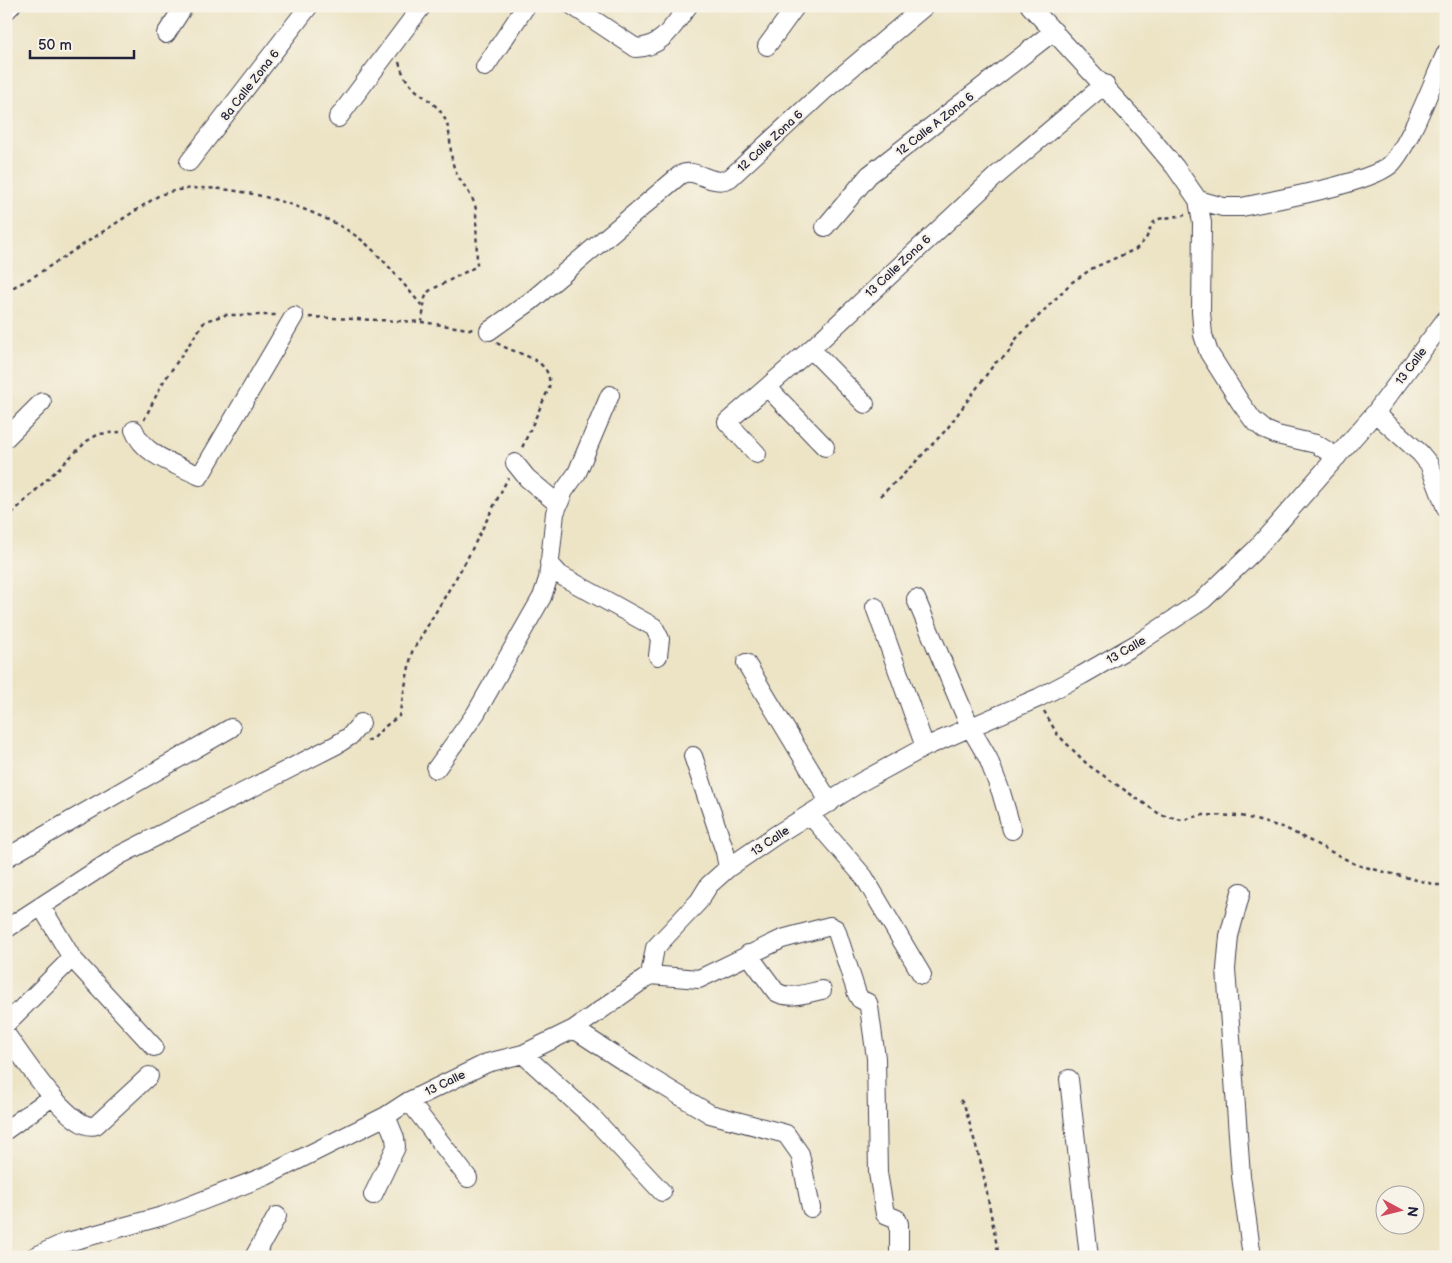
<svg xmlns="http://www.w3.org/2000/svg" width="1452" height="1263" viewBox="0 0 1452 1263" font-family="'Balsamiq Sans',sans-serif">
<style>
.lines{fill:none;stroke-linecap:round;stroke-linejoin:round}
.minor-casing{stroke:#403f50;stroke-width:20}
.path{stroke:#403f50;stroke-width:2.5;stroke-dasharray:4 4;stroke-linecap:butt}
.minor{stroke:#fff;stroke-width:18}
.labels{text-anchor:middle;stroke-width:4.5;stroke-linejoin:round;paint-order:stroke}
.street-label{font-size:12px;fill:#22223b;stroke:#f7f3e8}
</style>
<rect width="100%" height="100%" fill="#f7f3e8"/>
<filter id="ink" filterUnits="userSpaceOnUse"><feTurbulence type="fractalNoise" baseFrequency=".02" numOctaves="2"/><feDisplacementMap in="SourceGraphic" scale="10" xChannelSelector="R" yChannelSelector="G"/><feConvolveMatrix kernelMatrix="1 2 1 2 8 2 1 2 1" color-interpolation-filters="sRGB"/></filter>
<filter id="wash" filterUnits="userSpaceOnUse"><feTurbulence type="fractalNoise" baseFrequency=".0096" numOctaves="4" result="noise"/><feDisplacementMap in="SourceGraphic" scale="20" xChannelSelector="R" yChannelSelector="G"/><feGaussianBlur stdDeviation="1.12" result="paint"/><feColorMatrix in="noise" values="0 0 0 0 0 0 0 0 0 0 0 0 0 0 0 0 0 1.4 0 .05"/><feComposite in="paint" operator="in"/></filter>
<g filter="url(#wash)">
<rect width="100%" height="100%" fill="#ede4c6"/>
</g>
<g filter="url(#ink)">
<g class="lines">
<g class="minor-casing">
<path id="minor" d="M573,6L636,48C663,47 673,26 688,6
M1030,6L1145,131L1175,167L1198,200L1202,223L1201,312L1203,335L1209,353L1240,402L1253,420L1265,430L1277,435L1316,444L1337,457
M6,11L11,6
M166,34L184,6
M767,46L796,6
M485,67L526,6
M338,118L422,6
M189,162L309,6
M1198,200L1223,207H1242C1273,200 1374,183 1392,163C1411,142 1433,81 1446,53
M825,227L869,175L1054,31
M489,331L531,301L680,175C697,166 711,188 730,178L825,90L925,6
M811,349L865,404
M768,388L825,447
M1375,413L1420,453L1429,464L1446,508
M134,430C144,456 176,464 200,476L294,316
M6,438L42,402
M757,454L727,422L811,349L996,176L1105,84
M515,463L527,478L558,504
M549,563L560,575L654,627L660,639L658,656
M916,599L970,727L988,758L1001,792L1012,830
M875,607L925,747
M746,663L830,803
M693,756L725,852L728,868
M436,769L476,713L542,597L548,579L555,513L564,491L577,473L610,395
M810,815L864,877L922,975
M6,858L231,728
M1241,892L1229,936L1226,969L1241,1176L1252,1257
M41,906L72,958L154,1047
M6,929L120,855L336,745L350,736L361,723
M748,954L776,992C790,1000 807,993 822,990
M650,975L699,979L782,939L830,926L836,929L857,994L860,999L868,1003L869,1007L876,1058L878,1173L885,1214L897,1219L899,1224V1257
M6,1024L72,958
M574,1029L634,1068L710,1114L786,1134L800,1154L811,1208
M6,1034C19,1052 72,1135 96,1125L149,1076
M523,1054L591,1116L662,1192
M1069,1079L1089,1257
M409,1101L468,1178
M6,1130L52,1097
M373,1195L396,1147L395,1138L386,1116
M34,1257L64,1243L163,1216L266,1176L386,1116L409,1101L487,1063L523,1054L574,1029L650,975L655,948L699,901L709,885L728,868L776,835L861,782L925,747L1038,698L1082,675L1138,643L1203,600L1255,550L1375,413L1446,319
M254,1257L277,1216"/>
</g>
<path class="path" d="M399,62C408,96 431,94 444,117C453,134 448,153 455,170C460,183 474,195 476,210L477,266L429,291L425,298L422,322
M6,291L33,277L158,196C210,172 322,207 364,242C386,261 404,285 423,307
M309,317L422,322L475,330
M497,343C515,355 554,357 549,388L521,450
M144,420L162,384L205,321L225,315H276
M880,496L902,476L946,430L995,363L1007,355L1016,339L1071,283L1093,268L1136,249L1146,239L1152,224L1158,219L1185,215
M6,519L87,441L99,434L120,432
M1044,711L1057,734L1088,765L1161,815L1182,820L1203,815L1241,816L1285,828L1357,865L1437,885H1446
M367,741L374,738L383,728L399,716L412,652L466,561L508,478
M960,1100L964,1104L982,1167L999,1257"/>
<use href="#minor" class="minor"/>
</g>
</g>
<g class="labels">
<g class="street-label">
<text transform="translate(250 85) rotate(-52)" y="4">8a Calle Zona 6</text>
<text transform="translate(935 124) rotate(-38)" y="4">12 Calle A Zona 6</text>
<text transform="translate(770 141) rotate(-43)" y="4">12 Calle Zona 6</text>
<text transform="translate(898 266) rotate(-43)" y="4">13 Calle Zona 6</text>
<text transform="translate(1411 366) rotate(-53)" y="4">13 Calle</text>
<text transform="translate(1126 650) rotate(-30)" y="4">13 Calle</text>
<text transform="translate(770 841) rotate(-34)" y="4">13 Calle</text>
<text transform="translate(445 1083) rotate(-26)" y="4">13 Calle</text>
</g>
</g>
<rect width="1452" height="1263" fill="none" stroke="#f7f3e8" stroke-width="25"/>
<g transform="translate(1400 1210) rotate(97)"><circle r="24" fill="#f7f3e8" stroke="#a29fa3"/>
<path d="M0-4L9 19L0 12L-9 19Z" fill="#d1495b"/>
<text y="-8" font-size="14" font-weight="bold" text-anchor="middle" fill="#22223b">N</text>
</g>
<path d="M30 50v8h104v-8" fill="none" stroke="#22223b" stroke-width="2.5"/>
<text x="38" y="50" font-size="15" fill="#22223b" stroke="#f7f3e8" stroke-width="4" paint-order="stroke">50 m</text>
</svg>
